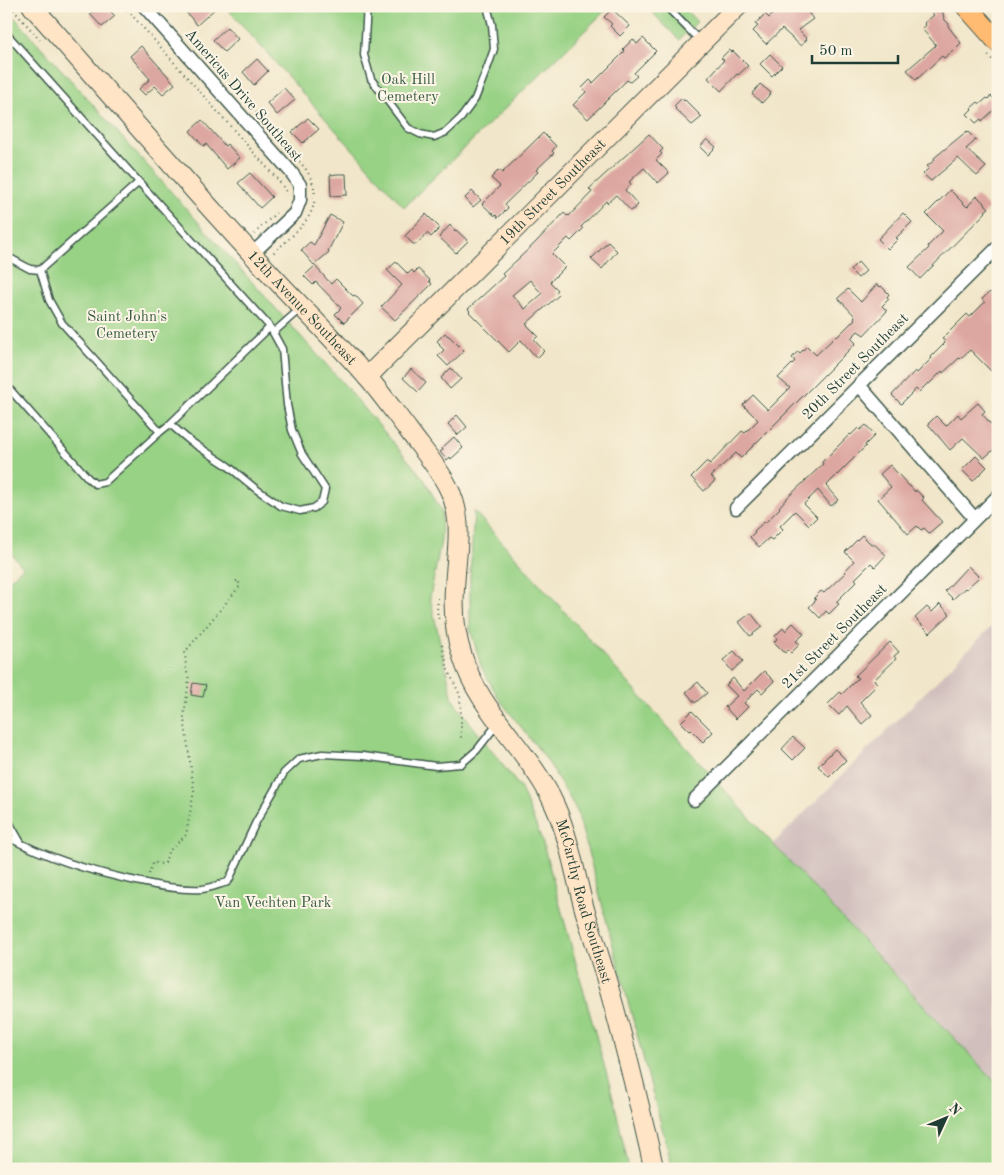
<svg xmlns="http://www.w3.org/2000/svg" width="1004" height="1175" viewBox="0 0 1004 1175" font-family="'Old Standard TT',serif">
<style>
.industrial{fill:#d1bfbd}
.green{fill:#98d285;stroke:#5c885c}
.building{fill:#dda7a1;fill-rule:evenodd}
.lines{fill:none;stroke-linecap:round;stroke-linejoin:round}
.lane-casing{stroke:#3e564a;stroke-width:9}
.street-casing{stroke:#3e564a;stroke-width:15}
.secondary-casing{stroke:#3e564a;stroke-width:21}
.primary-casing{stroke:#3e564a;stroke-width:22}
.path{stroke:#3e564a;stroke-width:2;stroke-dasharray:1 4;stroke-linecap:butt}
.lane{stroke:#fff;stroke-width:6}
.street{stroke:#fff;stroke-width:12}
.secondary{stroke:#ffe4c6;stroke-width:19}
.primary{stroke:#ffbb71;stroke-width:20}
.labels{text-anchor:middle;stroke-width:4;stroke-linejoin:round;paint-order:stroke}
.park-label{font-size:15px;fill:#375b44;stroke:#fcf5e5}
.street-label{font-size:15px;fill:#1f3d34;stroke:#fcf5e5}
</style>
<rect width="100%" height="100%" fill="#fcf5e5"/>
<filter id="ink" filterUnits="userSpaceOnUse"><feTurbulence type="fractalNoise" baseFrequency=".02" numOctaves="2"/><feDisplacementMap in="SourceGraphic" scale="10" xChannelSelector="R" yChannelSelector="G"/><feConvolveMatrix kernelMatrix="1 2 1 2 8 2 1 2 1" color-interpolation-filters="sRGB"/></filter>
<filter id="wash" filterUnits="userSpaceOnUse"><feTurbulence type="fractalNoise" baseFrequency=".0096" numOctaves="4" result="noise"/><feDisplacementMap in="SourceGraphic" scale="20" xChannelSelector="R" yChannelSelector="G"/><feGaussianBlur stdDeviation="1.12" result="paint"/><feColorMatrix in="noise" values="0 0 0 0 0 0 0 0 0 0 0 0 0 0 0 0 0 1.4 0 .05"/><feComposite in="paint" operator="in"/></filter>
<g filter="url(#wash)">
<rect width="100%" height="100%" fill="#f1e6c9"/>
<path class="industrial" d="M998,620V1085L773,844Z"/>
<path class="green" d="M225,6H610L404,207Z
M646,6H682L697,22L679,40Z
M6,8L349,390L424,479L442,512L441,541L430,597L453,700L521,789L542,840L614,1101L629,1169H6V583L23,567L6,548Z
M474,511L773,844L998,1085V1169H673L577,811L547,760L499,699L481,666L470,628V577Z"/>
<g id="blocks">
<path class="building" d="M99,6H105L115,16L102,27L90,14Z
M192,6H218L197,25L186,12Z
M780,6H803L813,19L798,30L807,39L801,46L782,29L766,44L753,31L758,26L755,24L765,14L769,18Z
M938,8L940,10L942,8L944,19L949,24L948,26L961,43L951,53L949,54L944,58L942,56L916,80L907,70L936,45L922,29L926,25L924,23L934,15L932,13Z
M612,9L630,26L620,36L610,26L612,24L604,17Z
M227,27L238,39L224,52L213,40Z
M643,38L656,51L634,73L637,76L630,82L627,80L588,119L573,105L586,92L582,88L590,80L593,83L625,51L623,49L633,39L637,44Z
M141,46L175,84L163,94L155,86L145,95L139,89L150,79L130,56Z
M729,50L732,52L733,51L748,66L738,75L737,74L721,91L708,78L724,60L721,58Z
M770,54L782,66L772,76L760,64Z
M257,59L268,71L254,85L243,72Z
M760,84L771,93L762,103L752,94Z
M284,88L295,100L277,115L267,103Z
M991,96L998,103V106L982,121L981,119L976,123L967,114L972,109L971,108L978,102L980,104L987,98L988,99Z
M682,98L684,101L685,100L702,117L692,125L675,109L676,108L674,106Z
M308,118L319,129L303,143L292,132Z
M202,120L225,146L227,144L240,158L227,169L206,144L203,146L190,131Z
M967,131L976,140L966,149L986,167L977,176L958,158L931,181L923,174L929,168L927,166L935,160L934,158Z
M543,133L556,146L552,151L554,153L536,170L538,172L505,204L508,208L498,218L496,215L495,216L482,204L500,186L491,178L499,170L502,173Z
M649,134L663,149L660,152L662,154L656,160L669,173L658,183L644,168L629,182L631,184L625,190L638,205L631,211L616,195L607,203L606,201L581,227L583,229L571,241L568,238L552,254L565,267L550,282L558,290L556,292L559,295L526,324L538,336L534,340L544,351L537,358L521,340L509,352L469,312L470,311L468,309L504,276L502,274L533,245L564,213L567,216L568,215L569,216L592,192L589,189ZM530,280L542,294L525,309L512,295Z
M707,139L716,147L708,155L700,147Z
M250,173L272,197L260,208L238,183Z
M338,174H346L347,195L331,196L330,175Z
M950,190L967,207L977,196L989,208L985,211L986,212L920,279L909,267L929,248L928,246L943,231L926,214Z
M472,191L481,200L473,207L465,198Z
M903,213L912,222L896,238L898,239L888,249L878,239Z
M426,214L440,228L431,237L427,233L417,244H413L405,236Z
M330,215L343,222L328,251L329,252L314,265L301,250L310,242L314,245Z
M450,225L455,231L456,230L468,241L456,253L439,237Z
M608,242L617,251L602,269L591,259Z
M396,262L408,274L412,270L414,273L418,269L430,280L429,281L432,284L395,320L381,307L402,285L387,270Z
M858,262L866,271L858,278L850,270Z
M315,266L331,284L336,279L353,296L355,295L363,304L344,323L335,314L341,308L316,282L313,285L304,276Z
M877,284L880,287L881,286L889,294L887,297L889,299L882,306L887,311L864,335L858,331L851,338L856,343L741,458L736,453L711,476L715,481L704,491L691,477L707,461L710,464L742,431L745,433L758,420L743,405L753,395L768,410L790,388L778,378L795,361L792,358L798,351L800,353L807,346L816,355L836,336L837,337L855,319L854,318L855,316L838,298L848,289L861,302Z
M998,290V368L993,373L970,350L960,359L959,358L943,373L942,371L929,384L928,383L919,392L916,389L901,404L892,395L915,371L917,373L932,358L931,357L945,343L944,342L945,341L942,339L967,314L970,317L985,302L982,299L990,292L993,295Z
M445,333L448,336H449L464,351L448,366L438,356L444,350L439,345L440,344L437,341Z
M451,368L461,379L450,389L441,378Z
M411,369L426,383L418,392L403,378Z
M978,403L985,411L982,414L998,432V446L984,458L963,438L950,450L928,424L936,416L946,426L958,414L961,418Z
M457,415L467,427L458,435L448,424Z
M866,425L875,435L865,445L866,446L826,486L838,500L831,506L818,490L804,504L817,517L809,525L795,511L780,526L783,529L772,540L769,538L759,547L750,537L755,532L754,531L764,522L765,523L780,508L779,507L787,498L823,464L822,462L850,434L851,435L858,428L860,430Z
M454,437L463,448L451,459L450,457L447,460L440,452L443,450L442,448Z
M976,456L987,467L973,481L962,470Z
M890,465L909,486H910L915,492L916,490L924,498L922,500L942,522L929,533L924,528L921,530L917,526L908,534L878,499L891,487L880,474Z
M862,535L873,546L874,544L886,555L875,567L871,563L855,579L857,581L836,602L839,604L829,614L826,611L820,618L809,607L816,600L814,598L821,591L824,593L826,591L845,573L844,572L854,561L845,552Z
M968,566L979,577L966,589L965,588L953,599L945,591Z
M940,604L950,614L930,633L915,618L927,607L932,612Z
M751,613L762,627L750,636L739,622Z
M793,623L804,634L796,641L800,644L791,653L788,650L785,653L774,642L777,639L775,636L783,628L785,631Z
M890,642L899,652L894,656L896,659L874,680L878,684L860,702L872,715L862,724L847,706L839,715L828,704L840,692L842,694L858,678L855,676Z
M734,651L743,661L732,671L723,660Z
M764,671L774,681L762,693L758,689L744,703L748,707L736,719L725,707L737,696L726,685L733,678L744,691Z
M698,682L707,693L695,703L686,692Z
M193,683L206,685L203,697L191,695Z
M692,711L713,732L703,742L691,730L690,731L681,722Z
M793,737L805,748L793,760L782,749Z
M835,749L846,760L829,777L818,766Z"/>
</g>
</g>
<g filter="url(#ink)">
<use href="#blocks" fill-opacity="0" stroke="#3e564a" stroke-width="1"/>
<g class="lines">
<g class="lane-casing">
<path id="lane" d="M367,6L364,55L371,79L408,128L420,134L434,137L446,132L461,118L475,99L488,66L494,49L492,25L487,6
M666,6L701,42
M6,33L139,182L270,327L282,349L287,405L292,430L302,454L325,489L322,502L314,508L300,511L281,506L256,489L228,466L190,441L170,424L160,432
M6,256L30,269L40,270
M273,333L301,308
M6,385L88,478L95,484L105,482L160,432L62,323L49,300L40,270L139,182
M170,424L270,327
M6,817L21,843
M6,836C47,858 96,873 141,882C162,887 181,890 202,889C211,888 220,884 228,882L256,822L284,773L299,759L322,754L363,756L436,766L461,764L477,750L498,723"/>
</g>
<g class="street-casing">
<path id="street" d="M144,6L291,172L300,185V200L295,213L252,254
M859,385L975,519
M736,508L998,247
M694,800L998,496"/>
</g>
<g class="secondary-casing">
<g id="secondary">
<path id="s1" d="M32,6C109,93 185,182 264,267C298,304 334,339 367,377C382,394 395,413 409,431C422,449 438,467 448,487C464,518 457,547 455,581C453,605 454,632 462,655C479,713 531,751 555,806C570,839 575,876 585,911C594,939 603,967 611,996C627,1053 641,1111 654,1169"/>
<path id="s2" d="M367,377L738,6"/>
</g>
</g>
<g class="primary-casing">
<path id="primary" d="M966,6L998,42"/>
</g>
<path class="path" d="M10,6L40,40
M124,6L278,180L285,189L287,195
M946,6L951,12
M988,55L998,66
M223,75L305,168C331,207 300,229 273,253
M254,234L276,213
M438,598L437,611L439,621
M442,645L448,670L460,695L461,716V738
M149,874L153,862L159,864L165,863L168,852L186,835L194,791L184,717L189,679L186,669L185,652L240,586L238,580L235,582"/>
<use href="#lane" class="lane"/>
<use href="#street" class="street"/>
<use href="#secondary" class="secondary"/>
<use href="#primary" class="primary"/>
</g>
</g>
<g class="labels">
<g class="park-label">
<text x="408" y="84">Oak Hill<tspan x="408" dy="17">Cemetery</tspan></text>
<text x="127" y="321">Saint John's<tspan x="127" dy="17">Cemetery</tspan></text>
<text x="273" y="907">Van Vechten Park</text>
</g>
<g class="street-label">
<text transform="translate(244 95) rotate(49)" y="5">Americus Drive Southeast</text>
<text dy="5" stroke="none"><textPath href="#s2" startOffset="262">19th Street Southeast</textPath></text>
<text dy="5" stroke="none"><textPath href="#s1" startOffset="405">12th Avenue Southeast</textPath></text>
<text transform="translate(855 366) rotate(-45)" y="5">20th Street Southeast</text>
<text transform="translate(834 636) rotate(-45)" y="5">21st Street Southeast</text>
<text dy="5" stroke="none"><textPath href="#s1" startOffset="1085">McCarthy Road Southeast</textPath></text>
</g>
</g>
<rect width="1004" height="1175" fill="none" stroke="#fcf5e5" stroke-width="25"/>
<g transform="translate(946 1118) rotate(46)" stroke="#fcf5e5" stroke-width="4" paint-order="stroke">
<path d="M0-4L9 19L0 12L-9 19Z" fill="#1f3d34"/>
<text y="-8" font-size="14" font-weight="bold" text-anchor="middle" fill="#1f3d34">N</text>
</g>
<path d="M812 55v8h86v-8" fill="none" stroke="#1f3d34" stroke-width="2.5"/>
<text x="819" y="55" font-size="15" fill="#1f3d34" stroke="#fcf5e5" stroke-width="4" paint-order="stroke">50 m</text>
</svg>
